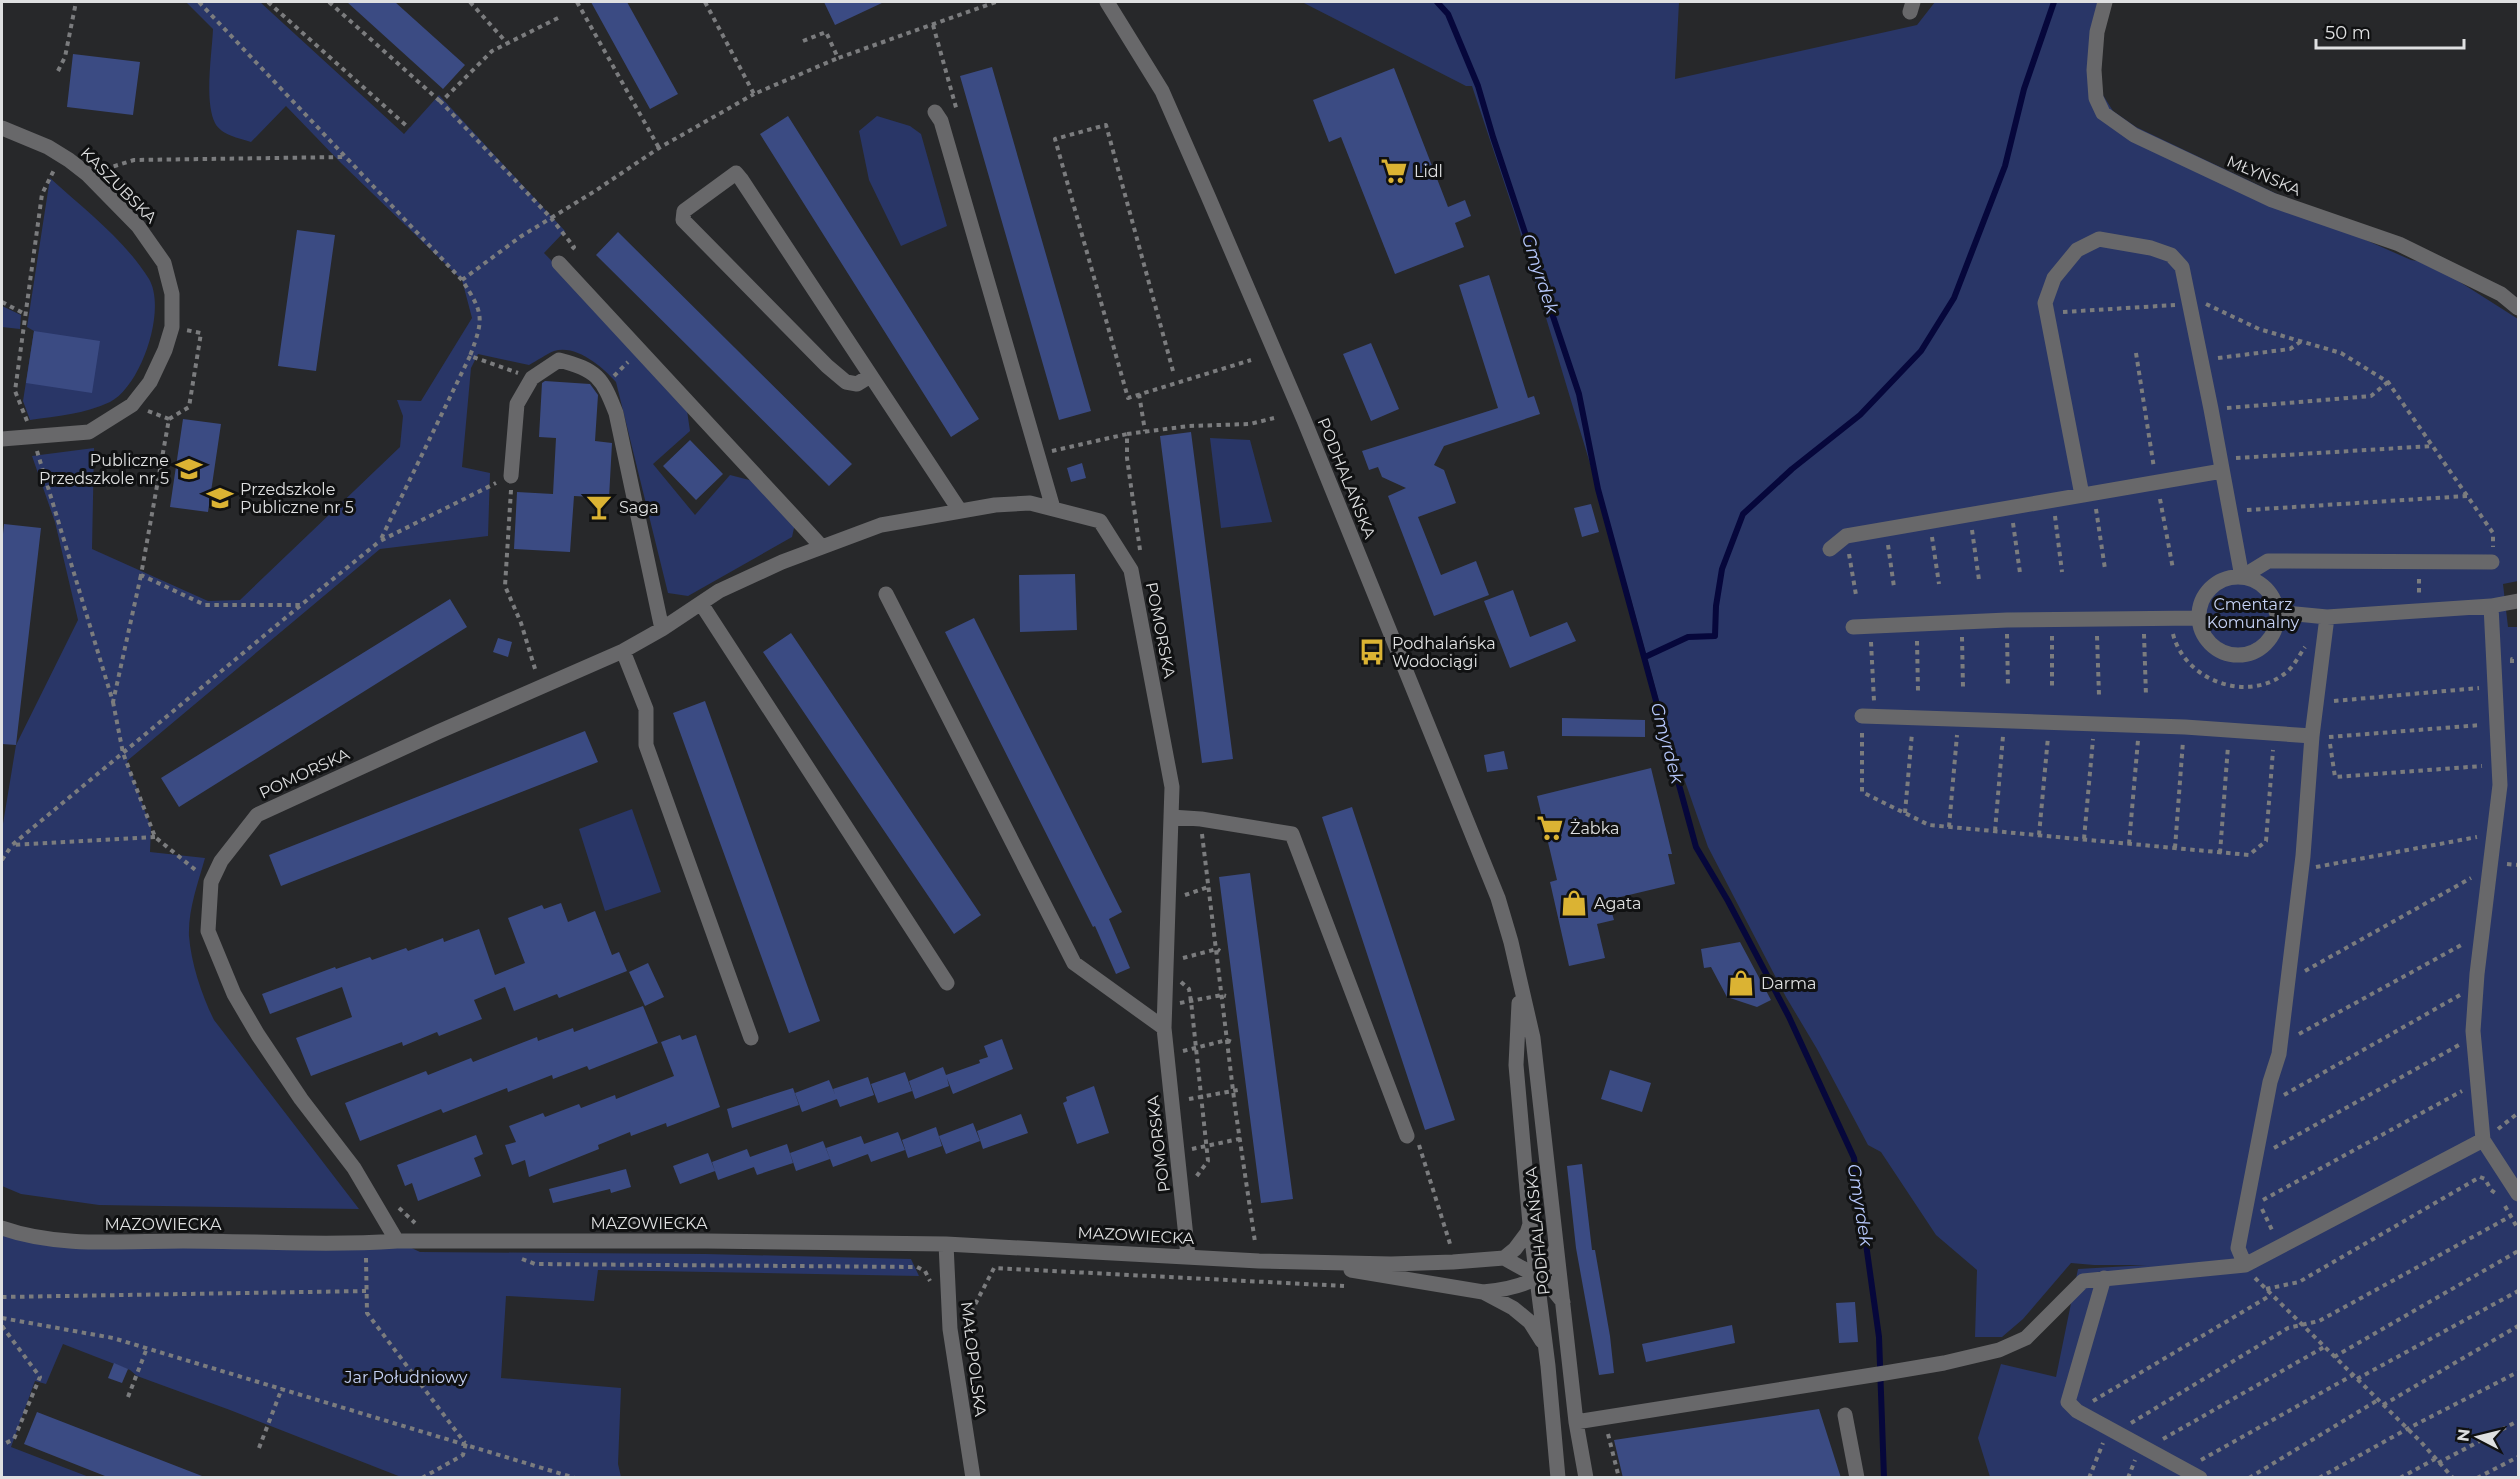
<svg xmlns="http://www.w3.org/2000/svg" width="2520" height="1479" viewBox="0 0 2520 1479" font-family="Montserrat,sans-serif">
<style>
.green{fill:#293667}
.lines{fill:none;stroke-linecap:round;stroke-linejoin:round}
.stream{stroke:#06073b;stroke-width:6}
.building{fill:#3b4b83}
.path{stroke:#7b7c7e;stroke-width:4;stroke-dasharray:4.5 4.5;stroke-linecap:butt}
.minor{stroke:#68686a;stroke-width:15}
.labels{text-anchor:middle;stroke-width:6;stroke-linejoin:round;paint-order:stroke}
.poi-label{font-size:16px;fill:#dfe0e1;stroke:#101112;text-anchor:start}
.street-label{font-size:16px;fill:#dfe0e1;stroke:#101112}
.park-label{font-size:16px;fill:#c7d3f6;stroke:#101112}
.water-label{font-size:18px;font-style:italic;fill:#b6c7fb;stroke:#101112}
</style>
<rect width="100%" height="100%" fill="#27282a"/>
<path class="green" d="M186,2H260L404,134L439,95L565,231L544,253L685,397L690,431L653,464L695,515L730,475L761,483L796,519L792,537L688,596L668,593L616,382C603,367 576,344 554,351C546,354 537,361 529,365L478,354L471,368L462,467L490,473L488,536L380,549L127,761L151,828L150,852L205,858C198,883 188,910 189,936C191,963 202,996 214,1020L359,1209L99,1205L21,1194L2,1186V830L16,745L78,620L55,522L32,456L94,448L92,549L208,601L240,600L400,447L403,416L397,400L421,401L472,318L462,280L341,163L286,106L251,142C239,138 221,135 215,123C204,101 212,54 213,29Z
M1302,2H1679L1675,79L1917,25L1935,2H2098L2101,92L2113,111L2136,127L2298,204L2359,237L2411,260L2430,263L2518,319V581L2503,584L2508,627H2518V1477H1990L1978,1438L2001,1364L2056,1377L2078,1269L2147,1265H2094L2071,1263L2023,1319L2002,1337H1975L1977,1270L1936,1235L1881,1152L1868,1145L1817,1049L1786,997L1708,847L1666,727L1630,596L1515,215L1472,86H1466Z
M877,116L910,126L921,134L947,226L901,246L869,180L859,131Z
M50,178C85,210 124,239 149,279C167,310 141,386 110,402C85,414 57,416 30,420L23,401L34,331L27,327Z
M2,306L21,315L20,329L2,327Z
M1210,438L1250,440L1272,522L1221,528Z
M632,809L661,892L605,911L579,829Z
M2,1228L37,1236L397,1241L420,1252L706,1254L911,1259L919,1276L598,1270L594,1301L506,1296L501,1378L621,1388L618,1464L621,1477H401L230,1410L137,1376L130,1370L63,1344L46,1384L35,1381L11,1447L89,1477H2Z"/>
<g class="lines">
<path class="stream" d="M1437,2L1448,14L1478,86L1493,137L1579,394L1598,489L1696,847L1728,901L1789,1017L1854,1158L1879,1337L1884,1478
M1645,657L1688,637L1715,636L1716,606L1722,569L1743,514L1792,469L1860,415L1921,351L1954,298L2005,166L2024,89L2054,2"/>
</g>
<path class="building" d="M347,2H395L465,65L443,89Z
M591,2H627L678,94L650,109Z
M824,2H884L835,25Z
M73,54L140,62L133,115L67,107Z
M992,67L1091,411L1059,420L960,76Z
M1394,68L1448,207L1465,200L1471,216L1455,223L1464,247L1395,274L1341,137L1329,142L1313,100Z
M788,116L979,419L951,437L760,134Z
M297,230L335,235L316,371L278,366Z
M618,232L852,464L829,486L596,255Z
M1489,275L1528,398L1534,396L1540,414L1444,446L1434,465L1444,470L1456,503L1418,517L1441,575L1476,561L1489,595L1434,616L1388,496L1406,488L1382,477L1378,467L1369,470L1362,451L1498,408L1459,285Z
M34,331L100,341L92,393L26,383Z
M1371,343L1399,409L1371,421L1343,354Z
M545,381L590,384L598,395L595,441L612,443L609,498L574,496L570,552L514,549L517,492L553,494L556,438L539,437L542,383Z
M183,419L221,424L208,512L170,507Z
M1191,432L1233,759L1202,763L1160,436Z
M690,440L723,474L696,500L663,466Z
M1082,463L1086,478L1071,482L1067,468Z
M1591,504L1599,532L1582,537L1574,508Z
M4,524L41,528L16,745L2,744V544Z
M1075,574L1077,630L1020,632L1019,575Z
M1513,590L1530,637L1567,622L1576,641L1510,668L1484,601Z
M450,599L467,627L179,807L161,778Z
M974,618L1122,912L1109,919L1130,968L1116,974L1095,926L1093,927L945,632Z
M791,633L981,915L954,934L763,652Z
M498,638L512,642L508,657L493,652Z
M705,701L820,1021L789,1033L673,713Z
M1562,718L1645,720V737L1562,736Z
M585,731L598,762L281,886L269,855Z
M1504,751L1508,769L1487,772L1484,755Z
M1651,768L1672,854H1668L1675,884L1608,900L1614,920L1597,924L1605,958L1569,966L1550,882L1557,880L1537,796Z
M1352,807L1455,1120L1425,1130L1322,817Z
M1250,873L1293,1199L1261,1203L1219,877Z
M561,903L568,922L595,911L612,955L619,952L627,971L559,998L557,994L514,1011L505,987L474,1000L482,1019L439,1036L437,1032L403,1046L402,1042L311,1076L296,1038L352,1017L342,987L270,1014L262,994L335,967L336,969L370,957L372,960L406,948L408,951L443,938L444,942L479,929L495,975L525,963L508,918L542,905L544,909Z
M1740,942L1771,1000L1757,1007L1727,997L1711,967L1704,968L1701,949Z
M648,963L664,997L645,1006L629,972Z
M643,1006L658,1043L589,1070L587,1066L553,1079L552,1075L508,1092L507,1088L443,1113L441,1109L360,1141L345,1103L426,1071L428,1075L471,1058L473,1062L537,1037L538,1041L573,1028L574,1032Z
M680,1035L682,1040L696,1035L720,1107L667,1127L666,1123L631,1136L630,1132L598,1145L599,1149L529,1177L525,1160L512,1165L505,1145L516,1142L509,1126L543,1113L545,1117L579,1104L581,1108L615,1095L616,1099L674,1076L661,1042Z
M1002,1039L1013,1069L953,1094L947,1078L949,1086L915,1099L909,1081L943,1067L946,1075L980,1063L979,1060L988,1057L984,1046Z
M1610,1070L1651,1083L1642,1112L1601,1099Z
M905,1072L912,1091L878,1103L871,1084Z
M868,1077L874,1095L840,1107L833,1089Z
M829,1080L837,1099L802,1112L795,1093Z
M1094,1086L1109,1133L1077,1144L1063,1103L1067,1101L1066,1097Z
M793,1088L799,1105L732,1128L727,1109Z
M1021,1114L1028,1133L983,1149L977,1131Z
M973,1123L980,1141L946,1154L939,1136Z
M936,1127L942,1146L908,1158L902,1140Z
M898,1132L905,1150L871,1162L864,1144Z
M476,1135L483,1154L474,1158L481,1176L418,1201L412,1183L405,1186L397,1165Z
M861,1136L868,1154L833,1167L826,1148Z
M823,1141L830,1159L796,1171L790,1153Z
M787,1144L793,1163L757,1175L750,1157Z
M747,1149L754,1167L718,1180L712,1162Z
M708,1153L715,1171L680,1184L673,1166Z
M1582,1164L1592,1250H1595L1610,1336L1614,1373L1599,1375L1576,1248L1567,1166Z
M626,1169L631,1187L611,1193L610,1189L553,1203L549,1189Z
M1855,1302L1858,1342L1839,1343L1836,1303Z
M1732,1325L1735,1343L1646,1362L1642,1344Z
M114,1363L128,1369L122,1383L108,1378Z
M1819,1409L1841,1478H1623L1614,1440Z
M37,1412L202,1476V1478H110L24,1444Z"/>
<g class="lines">
<path class="path" d="M199,2L462,280C484,314 484,318 470,356L518,373
M268,2L409,128
M329,2L441,102
M470,2L507,43
M577,2L659,148
M705,2L754,94L838,58
M558,18L492,51L441,102L551,218L595,191L659,148L754,94
M933,25L957,111
M803,41L826,32L838,58L996,2
M58,71L65,57L76,2
M105,169L134,160L345,157
M462,280L520,237L551,218L574,247L569,252
M2,302L25,314
M2206,304L2259,329L2341,353L2388,382L2493,533V547
M2063,312L2175,305
M2136,353L2154,468
M470,356L380,541L496,483
M2218,358L2290,349L2300,342
M1173,371L1106,125L1055,139L1128,398L1251,360
M614,376L628,362
M1139,394L1145,431
M2227,408L2371,396L2388,382
M148,411L169,419L141,575L205,605H301L380,541
M169,419L189,407L201,333L186,330
M27,421L15,391L42,194L55,168
M37,451L113,702L141,575
M1052,451L1127,434
M2236,458L2432,446
M511,490L505,586L521,623L536,672
M2160,499L2173,569
M2096,509L2105,569
M2247,510L2467,496
M2055,516L2062,572
M2013,523L2020,573
M1972,530L1979,580
M1932,537L1939,584
M1888,545L1894,587
M1140,550L1127,458V434L1189,426L1250,424L1274,418
M1849,554L1856,595
M2419,579V595
M2007,634L2008,688
M2144,634L2146,696
M2173,634C2185,682 2251,705 2289,670C2295,664 2300,654 2305,647
M2052,636V689
M2097,636L2099,695
M1962,637L1963,687
M1917,641L1918,691
M1871,642L1874,701
M2512,663V659H2518
M2334,701L2479,688
M113,702L123,753L155,837L198,872
M1862,733V792L1929,825L2249,855L2266,841L2273,750
M2329,737L2481,725
M2330,744L2335,777L2482,766
M1905,813L1912,733
M1949,827L1957,735
M1995,831L2003,736
M1202,834L1235,1107L1255,1242
M2039,835L2048,737
M155,837L12,845L301,605
M2084,839L2093,739
M2129,844L2138,740
M2175,848L2183,741
M2220,853L2228,746
M2,860L12,845
M2507,864L2518,865
M2316,867L2477,837
M1185,895L1208,887
M1183,958L1217,949L1220,951
M2305,971L2471,878
M1181,982L1189,989L1191,1001L1208,1161L1196,1177
M1180,1003L1222,995L1226,996
M2299,1034L2463,944
M1183,1051L1227,1040L1232,1042
M2284,1095L2460,995
M1189,1099L1238,1090
M2498,1129L2518,1113
M1419,1145L1451,1247
M2274,1148L2459,1045
M1192,1149L1239,1139L1244,1141
M2263,1200L2462,1091
M2505,1206L2518,1229
M399,1208L415,1223
M2262,1209L2273,1232
M605,1222H691
M366,1258L367,1313L465,1443
M522,1259L535,1264L917,1267L925,1271L930,1281
M2255,1278L2421,1442L2453,1478
M2266,1289L2299,1282L2480,1177L2485,1179L2491,1190L2498,1195
M2,1297L366,1291
M2,1318L113,1338L575,1478
M967,1320L994,1268L1344,1286
M2,1326L40,1377L14,1439L2,1445
M2334,1357L2518,1251
M2357,1379L2518,1291
M128,1397L147,1348
M2093,1401L2271,1295
M2383,1405L2518,1326
M2131,1423L2288,1328L2319,1321L2511,1216
M1608,1434L1619,1478
M2163,1439L2324,1347
M259,1448L282,1388
M2201,1460L2353,1375
M2438,1463L2518,1421
M422,1478L463,1455L466,1443
M2089,1478L2103,1443
M2128,1478L2135,1460
M2249,1478L2378,1400
M2319,1478L2407,1429L2518,1372
M2400,1478L2435,1459
M2477,1478L2518,1457"/>
<path class="minor" d="M1107,2L1162,91L1208,196L1304,420L1498,898L1511,942L1533,1038L1576,1422L1586,1478
M2105,2L2097,32L2094,70L2096,98L2103,113L2134,135L2272,200L2399,244L2501,294L2518,308
M1910,12L1913,2
M935,112L941,121L1053,508
M2,128L48,147L69,160L87,174L138,226L164,263L172,294V327L165,350L150,382L132,405L89,432L2,439
M559,263L822,547
M870,376L857,384L846,382L827,366L683,220L684,211L736,173L741,179L960,511
M511,476L517,404L532,378L559,360C597,370 602,377 616,413L662,629
M2082,495L2045,303L2054,278L2077,250L2099,239L2151,248L2171,255L2182,267L2211,409L2242,577L2268,561L2492,562
M1830,549L1846,536L2222,471
M2199 616a39 39 0 1 1 78 0a39 39 0 1 1-78 0Z
M886,594L1074,963L1164,1028
M702,605L947,983
M2491,606L2518,601
M2276,612L2327,617
M1853,627L2007,620L2199,618
M623,651L646,709V745L751,1038
M1862,716L2185,727L2312,736
M1171,817L1201,819L1292,834L1407,1136
M1519,1003L1516,1065L1530,1224L1548,1366L1558,1478
M2,1228C59,1248 123,1241 183,1241C255,1241 326,1246 397,1241H707L946,1244L1259,1261L1391,1264L1453,1262L1504,1258L1515,1249L1527,1233L1530,1224
M397,1241L354,1168L301,1099L258,1035L234,994L208,931L211,882L221,861L257,815L438,732L623,651L662,629L719,591L782,562L881,525L995,505L1030,503L1100,521L1131,570L1172,787L1164,1028L1188,1256
M946,1244L950,1329L973,1478
M1504,1258L1547,1282L1563,1302
M2245,1265L2238,1248L2270,1082L2279,1054L2303,856L2312,736L2327,617L2491,606L2500,785L2477,974L2473,1031L2483,1140L2518,1194
M1351,1270L1483,1292L1513,1308L1530,1322L1542,1341
M2104,1278L2068,1402L2077,1411L2200,1478
M1483,1292C1512,1289 1548,1283 1555,1250
M1845,1415L1857,1478
M1576,1422L1885,1373L1944,1363L1999,1350L2026,1338L2083,1281L2245,1265L2483,1140"/>
</g>
<defs>
<g id="supermarket-bare" transform="scale(2.07)"><path d="M-6-5.5h2.5l.6 2H6L4.5 2H-2.5L-4.4-4H-6ZM-1.5 3.2a1.3 1.3 0 1 0 .1 0ZM3 3.2a1.3 1.3 0 1 0 .1 0Z" fill="#dbb333" stroke="#101112" stroke-width="2.5" paint-order="stroke"/></g>
<g id="school-bare" transform="scale(2.07)"><path d="M0-5L7-2L0 1L-7-2ZM-4 1L0 2.5L4 1V4Q0 6-4 4Z" fill="#dbb333" stroke="#101112" stroke-width="2.5" paint-order="stroke"/></g>
<g id="bar-bare" transform="scale(2.07)"><path d="M-6-5H6L.8 .8V4.5H3.5V6h-7V4.5H-.8V.8Z" fill="#dbb333" stroke="#101112" stroke-width="2.5" paint-order="stroke"/></g>
<g id="bus-bare" transform="scale(2.07)"><path d="M-5-6H5V4H4V6H2V4H-2V6H-4V4H-5ZM-3.5-4V0h7V-4ZM-3.5 1.2v1.5H-2V1.2ZM2 1.2v1.5H3.5V1.2Z" fill="#dbb333" stroke="#101112" stroke-width="2.5" paint-order="stroke"/></g>
<g id="shop-bare" transform="scale(2.07)"><path d="M-5-2.5h2.3a2.7 3.5 0 0 1 5.4 0H5L5.5 6h-11ZM-1.5-2.5h3a1.5 2.3 0 0 0-3 0Z" fill="#dbb333" stroke="#101112" stroke-width="2.5" paint-order="stroke"/></g>
</defs>
<g fill-rule="evenodd">
<use href="#supermarket-bare" x="1394" y="171"/>
<use href="#school-bare" x="189" y="469"/>
<use href="#school-bare" x="220" y="498"/>
<use href="#bar-bare" x="599" y="507"/>
<use href="#bus-bare" x="1372" y="652"/>
<use href="#supermarket-bare" x="1550" y="828"/>
<use href="#shop-bare" x="1574" y="903"/>
<use href="#shop-bare" x="1741" y="983"/>
</g>
<g class="labels">
<g class="poi-label">
<text x="1414" y="177">Lidl</text>
<text x="169" y="466" text-anchor="end">Publiczne<tspan x="169" dy="18">Przedszkole nr 5</tspan></text>
<text x="240" y="495">Przedszkole<tspan x="240" dy="18">Publiczne nr 5</tspan></text>
<text x="619" y="513">Saga</text>
<text x="1392" y="649">Podhalańska<tspan x="1392" dy="18">Wodociągi</tspan></text>
<text x="1570" y="834">Żabka</text>
<text x="1594" y="909">Agata</text>
<text x="1761" y="989">Darma</text>
</g>
<g class="street-label">
<text transform="translate(2264 175) rotate(23)" y="6">MŁYŃSKA</text>
<text transform="translate(119 185) rotate(45)" y="6">KASZUBSKA</text>
<text transform="translate(1347 478) rotate(68)" y="6">PODHALAŃSKA</text>
<text transform="translate(1161 630) rotate(79)" y="6">POMORSKA</text>
<text transform="translate(304 773) rotate(-25)" y="6">POMORSKA</text>
<text transform="translate(1158 1144) rotate(-97)" y="6">POMORSKA</text>
<text x="649" y="1229">MAZOWIECKA</text>
<text x="163" y="1230">MAZOWIECKA</text>
<text transform="translate(1537 1231) rotate(-96)" y="6">PODHALAŃSKA</text>
<text transform="translate(1136 1235) rotate(3)" y="6">MAZOWIECKA</text>
<text transform="translate(974 1359) rotate(83)" y="6">MAŁOPOLSKA</text>
</g>
<g class="park-label">
<text x="2253" y="610">Cmentarz<tspan x="2253" dy="18">Komunalny</tspan></text>
<text x="406" y="1383">Jar Południowy</text>
</g>
<g class="water-label">
<text transform="translate(1540 274) rotate(72)" y="6">Gmyrdek</text>
<text transform="translate(1667 743) rotate(75)" y="6">Gmyrdek</text>
<text transform="translate(1860 1205) rotate(81)" y="6">Gmyrdek</text>
</g>
</g>
<rect width="2520" height="1479" fill="none" stroke="#dfe0e1" stroke-width="6"/>
<g transform="translate(2478 1437) rotate(277)" stroke="#101112" stroke-width="4.5" paint-order="stroke">
<path d="M0-4.5L10 22L0 15L-10 22Z" fill="#dfe0e1"/>
<text y="-9" font-size="16" font-weight="bold" text-anchor="middle" fill="#dfe0e1">N</text>
</g>
<path d="M2316 39v9h148v-9" fill="none" stroke="#dfe0e1" stroke-width="3"/>
<text x="2325" y="39" font-size="18" fill="#dfe0e1" stroke="#101112" stroke-width="4.5" paint-order="stroke">50 m</text>
</svg>
